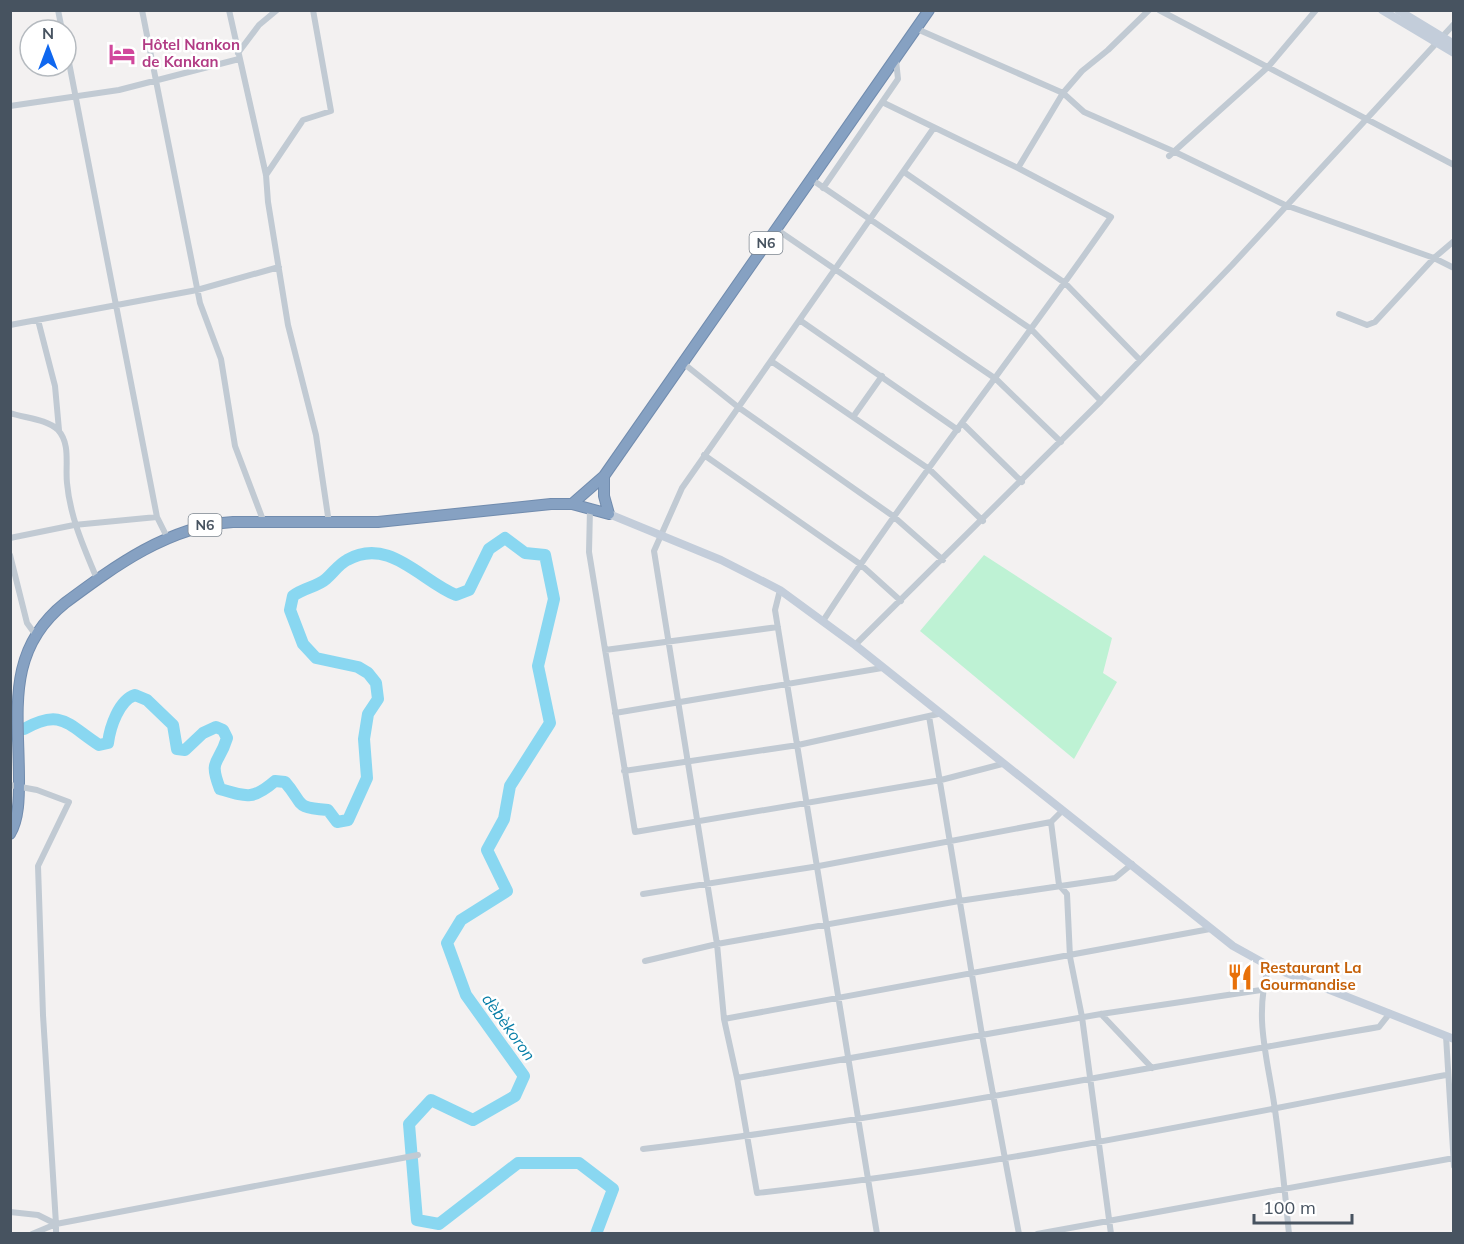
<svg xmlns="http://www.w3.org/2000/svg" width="1464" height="1244" viewBox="0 0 1464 1244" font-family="Mulish,sans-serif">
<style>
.grass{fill:#bef2d4}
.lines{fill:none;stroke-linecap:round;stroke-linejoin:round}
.river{stroke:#89d7f1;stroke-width:12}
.highway-casing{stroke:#718cae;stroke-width:12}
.street{stroke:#c1cad3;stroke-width:6}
.secondary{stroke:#c3cdda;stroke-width:8}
.highway{stroke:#86a1c2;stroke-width:10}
.labels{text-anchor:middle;stroke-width:5;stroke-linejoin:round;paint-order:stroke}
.shield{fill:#fff;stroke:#7e8790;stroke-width:1.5}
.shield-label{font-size:14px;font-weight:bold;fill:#475360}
.hotel-label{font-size:15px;font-weight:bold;fill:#b23c85;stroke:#fff;text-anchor:start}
.food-label{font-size:15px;font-weight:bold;fill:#c56008;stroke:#fff;text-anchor:start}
.water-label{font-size:16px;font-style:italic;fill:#057da6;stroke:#fff}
</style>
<rect width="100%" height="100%" fill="#f3f1f1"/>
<path class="grass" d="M984,555L1112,638L1103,673L1117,682L1074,759L920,631Z"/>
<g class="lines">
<path class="river" d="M24,729C61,708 67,724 99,745L108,743C110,727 119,700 135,695L147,700L173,725L177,749L185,750L203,733L216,727L223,730L227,738C219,765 208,758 220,789C247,797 253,800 275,781L285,782C305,805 293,807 328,810L337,822L348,820L367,778L364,739L368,714L378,699L376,683L368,673L358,667L316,658L303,644L290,610L293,596C303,588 317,587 326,579C333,573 339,564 347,560C389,536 421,581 456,595L469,590L489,549L505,538L525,553L545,555L554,599L538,666L550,723L510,786L504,819L487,850L507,891L461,920L447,943L466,995L524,1076L515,1096L473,1120L431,1100L409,1124L417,1220L439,1224L518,1163H579L613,1189L596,1234
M10,736L12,735"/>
<g class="highway-casing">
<path id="highway" d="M604,476V496L609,514
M572,504L604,476L929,10
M10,834C19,819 19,797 19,780C19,712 5,651 65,603C115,566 169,526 233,522H378L551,504H572L609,514"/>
</g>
<path class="street" d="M58,10L62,30
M142,10L200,303L221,359L235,446L263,520
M229,10L266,175L268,202L288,325L316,435L329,523
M1159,10L1454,165
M917,29L1063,93L1084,112L1175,152L1285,205L1434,258L1454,268
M66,47L157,517L168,539
M238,53L259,25L277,10
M10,106L119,90L239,59
M933,129L682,488L654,551L717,944L724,1019L737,1078L757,1193C988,1168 1218,1119 1446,1075
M1169,156L1268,67L1316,10
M1018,168L1063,93L1082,71L1108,50L1149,10
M904,172L1065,283L1140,360
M266,175L303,120L331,111L313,10
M811,179L1031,329L1101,401
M823,188L898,79L896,60
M776,229L996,379L1061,442
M1339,314L1367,325L1375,322L1434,258L1454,241
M38,320L55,386L59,430
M801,321L958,430
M10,325L197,290L279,267
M771,361L929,469L983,521
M683,363L738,407L893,516L943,560
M10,413C24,418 47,419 58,430C71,444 65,466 67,483C70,517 84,548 97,579
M853,417L882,376
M963,424L1022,482
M704,455L860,564L901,601
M590,509L589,552L635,832L941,780L1002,764
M10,538L74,525L157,517
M10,555L27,623L35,634
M780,590L775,610L877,1234
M823,621C913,482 1017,353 1111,217L1018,168L882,102
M855,645L1101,401L1232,265L1454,24
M605,650L778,627
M615,713L882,668
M929,716L982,1035L1019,1234
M624,771L798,745L938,714
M10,785L37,790L69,802L38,866L43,1015L56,1224L418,1155
M1051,822L1059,885L1067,894L1070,957L1082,1017L1111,1234
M643,894L819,866L1051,822L1062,811
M645,961L717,944L959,901L1115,878L1132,864
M1269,966C1253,1017 1268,1059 1275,1110C1281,1151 1285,1192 1289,1234
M1101,1014L1152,1068
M724,1019L1210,929
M1446,1036L1454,1166
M737,1078L1101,1014L1261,990
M643,1149C890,1120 1134,1069 1379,1027L1390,1013
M10,1212L38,1215L56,1224
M56,1224V1234
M32,1234L56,1224
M1037,1234L1454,1158"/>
<path class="secondary" d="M1382,10L1454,53
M1398,10L1454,44
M609,514L721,560L780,590L855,645L1233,946L1269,966L1454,1039"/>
<use href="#highway" class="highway"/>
</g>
<defs>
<g id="hotel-bare" transform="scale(2.07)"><path d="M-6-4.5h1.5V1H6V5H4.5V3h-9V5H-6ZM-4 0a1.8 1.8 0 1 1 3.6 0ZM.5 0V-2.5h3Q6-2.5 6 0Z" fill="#d1479c" stroke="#fff" stroke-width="2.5" paint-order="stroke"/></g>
<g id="restaurant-bare" transform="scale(2.07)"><path d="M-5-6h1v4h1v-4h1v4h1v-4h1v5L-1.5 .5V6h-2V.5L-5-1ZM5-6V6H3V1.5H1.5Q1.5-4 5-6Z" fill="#e8710a" stroke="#fff" stroke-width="2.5" paint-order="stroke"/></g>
</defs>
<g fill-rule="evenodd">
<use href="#hotel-bare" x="122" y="54"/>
<use href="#restaurant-bare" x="1240" y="977"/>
</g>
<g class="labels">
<g class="shield">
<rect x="749.5" y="232" width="33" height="22" rx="4.5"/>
<rect x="188.5" y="514" width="33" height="22" rx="4.5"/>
</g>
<g class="shield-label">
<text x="766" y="248">N6</text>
<text x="205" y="530">N6</text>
</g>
<g class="hotel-label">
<text x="142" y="50">Hôtel Nankon<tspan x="142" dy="17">de Kankan</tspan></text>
</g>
<g class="food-label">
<text x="1260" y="973">Restaurant La<tspan x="1260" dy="17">Gourmandise</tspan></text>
</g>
<g class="water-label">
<text transform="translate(509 1027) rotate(54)" y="6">dèbèkoron</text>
</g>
</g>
<rect width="1464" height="1244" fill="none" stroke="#475360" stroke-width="24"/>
<g transform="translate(48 48)"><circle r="28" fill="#ffffff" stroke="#b5babf" stroke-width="1.5"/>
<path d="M0-4.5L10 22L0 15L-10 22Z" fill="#0f67ef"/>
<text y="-9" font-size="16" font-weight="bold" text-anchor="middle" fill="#475360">N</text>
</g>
<path d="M1254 1214v9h98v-9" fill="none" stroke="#475360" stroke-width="3"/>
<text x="1263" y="1214" font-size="18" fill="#475360" stroke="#ffffff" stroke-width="4.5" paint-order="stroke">100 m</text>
</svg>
